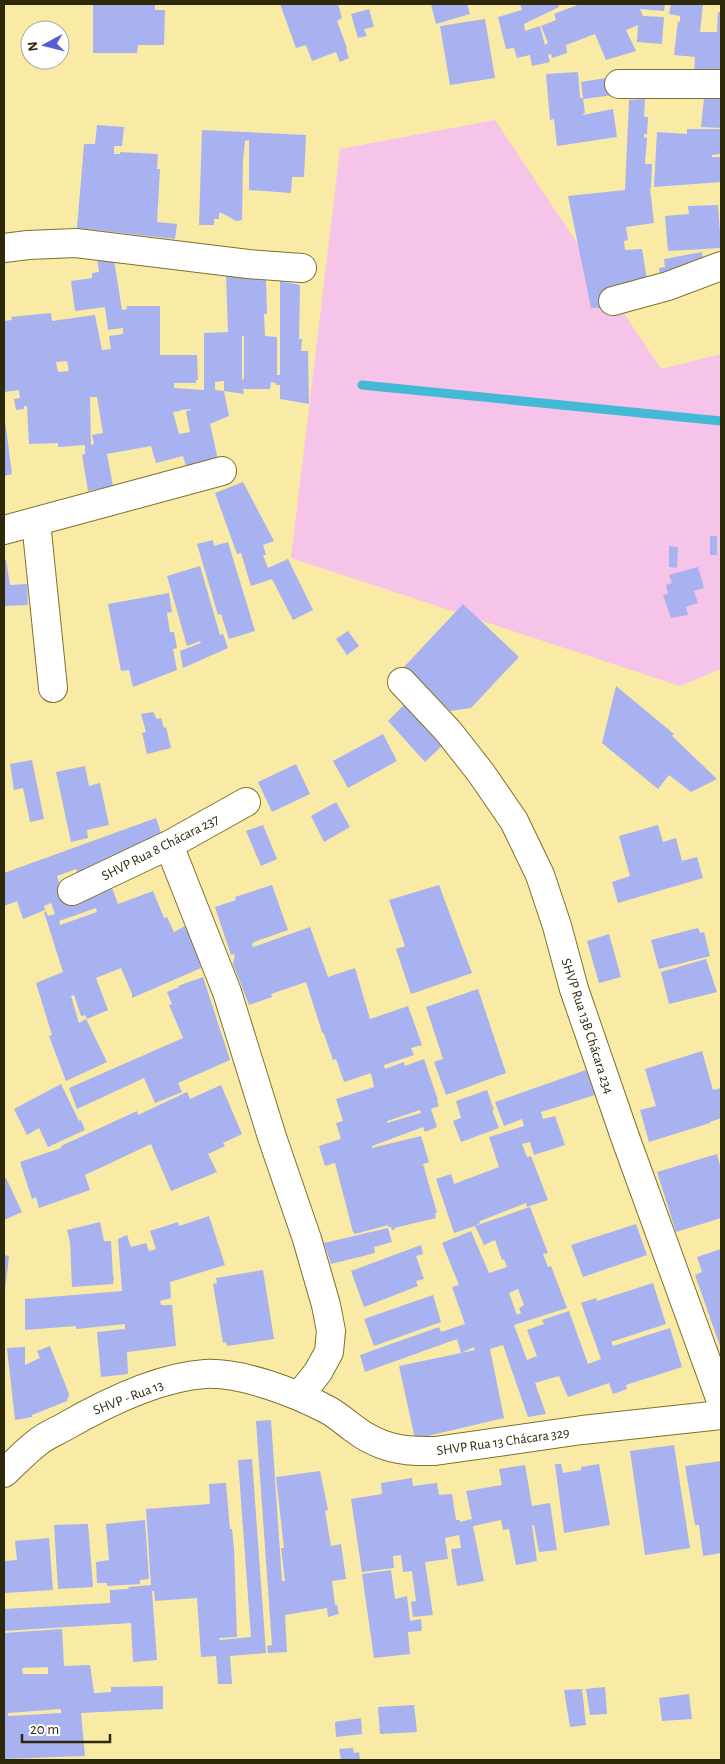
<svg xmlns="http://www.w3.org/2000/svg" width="725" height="1764" viewBox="0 0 725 1764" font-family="'Alegreya Sans',sans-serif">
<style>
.green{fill:#f6c4e8}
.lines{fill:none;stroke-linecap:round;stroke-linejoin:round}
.stream{stroke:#43b9d5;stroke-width:9}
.building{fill:#a8b2f0;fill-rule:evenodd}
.minor-casing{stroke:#7f702d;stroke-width:30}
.minor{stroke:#fff;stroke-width:28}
.labels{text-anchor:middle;stroke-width:4.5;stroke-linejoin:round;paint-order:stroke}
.street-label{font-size:14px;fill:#2f290c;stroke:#fff}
</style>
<rect width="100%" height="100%" fill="#f9eaa5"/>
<path class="green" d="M495,120L661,369L721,354V669L680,686L291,558L340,149Z"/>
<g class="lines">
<path class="stream" d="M362,385L721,421"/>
</g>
<path class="building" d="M93,4H155V10H165L164,45H138L137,53H93Z
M280,4H318L319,5L338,4L342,18L337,21L347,48L346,49L349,58L340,62L336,52L312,61L306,45L296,48Z
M431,4H467L470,14L436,24Z
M520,4H558L559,7L524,24L525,31L540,26L545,45L548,43L541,26L556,20L554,14L580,4H665L664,11L640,9L643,16L664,17L662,44L637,42L638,25L626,30L636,51L606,60L595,34L566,45L567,53L552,58L551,54L548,55L550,62L532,66L530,55L517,58L514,48L506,49L498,17L522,10Z
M671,4H703L700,32H717L718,12H721V73L694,74L695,57L674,55L678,21L680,22V16L669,14Z
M369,9L374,27L364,29L367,36L358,38L351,14Z
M485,19L495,78L450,85L440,26Z
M578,72L580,98H583L581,82L612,77L614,95L583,99L585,113L583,114V115L613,109L617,137L557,146L554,119L550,120L546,74Z
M704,98L721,99V128L701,127Z
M645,99L644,117H648L647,134H644V137L647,138L645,164H652L651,188H650L654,223L626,227L628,240L624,241L625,250L642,249L649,292L642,309L591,308L568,196L625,190L629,100Z
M97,125L124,127L122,146H114V154H120V152L158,154L157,169H160L157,222L177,224L175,239L77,228L84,144H95Z
M687,129H721V154L712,155V157H721V182L654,187L657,132L687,134Z
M202,130L306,135L304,177H292L291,193L249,190V140L245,141L243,161L242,220L236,221L222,213H219V219H214V225H199Z
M718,205L721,248L668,251L665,216L689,214L688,206Z
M702,252L704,265L660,276L659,268L665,267L664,259Z
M97,259L114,260L122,310L127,309V306H160V355H197L198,380H196V383H174V388L204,390V333L228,332L226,275L266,280L267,314H264L265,336L277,337V375H280V281L300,285L299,339H302L301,351H308L309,404L280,399V385H276V383L271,382L270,389H243L244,394L224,391L229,416L210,424L218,460L186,466L183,456L156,463L151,446L107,454L113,486L88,491L82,455L85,454V445L58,447V443L29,444L27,406H24V409L16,410L14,399L20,398L19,390L4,392V321L12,320L11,317L51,313L52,321L95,315L102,350L111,349L109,336L123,334V328L108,330L105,307L75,311L71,281L92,278V273L99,272ZM242,336H244V379L242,380ZM67,361L69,371L58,372L56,362ZM222,381H224V391L215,390V382ZM90,397H97L103,433L92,435L94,444L91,445ZM191,409V410L186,411L190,432L179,434L173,412L181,411L180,410Z
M4,413L12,474L4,476Z
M243,482L274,541L263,545L266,555H263L268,568L288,559L313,610L293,620L272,579L251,586L241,553L237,554L215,493Z
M710,536H717V555H710Z
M213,540L214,546L228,542L255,631L229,639L221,614L218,615L197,544Z
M669,546L678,547L677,568L669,567Z
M4,560H6L10,585L27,584L28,605L4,606Z
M200,566L220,635L223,634L228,648L183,668L180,651L201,643L200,641L187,646L167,576Z
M698,567L704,588L694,591L698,603L686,607L688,615L671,618L663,595L668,594L666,585L672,583L669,575Z
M169,593L172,612L167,613L170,632H174L177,648L173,649L177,670L133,687L129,670L121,671L108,604Z
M463,604L519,657L471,708L450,711L404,667Z
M348,631L359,646L347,655L336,639Z
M616,686L674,734L672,736L717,779L691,792L669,775L658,789L602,743Z
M404,705L442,746L425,762L388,721Z
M153,712L157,719L161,718L164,728L166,727L171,748L147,754L142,733L146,732L141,714Z
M383,734L397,761L348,788L333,761Z
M32,760L44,819L30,822L23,788L14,790L10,764Z
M296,764L310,794L272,812L258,782Z
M85,766L89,786L100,783L109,825L87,830L88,838L71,842L56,772Z
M336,802L350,827L324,842L311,816Z
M156,818L165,844L79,877L76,869L57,876L61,889L106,872L118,904L153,891L164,918L167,917L174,932L187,925L201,968L132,998V994L121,968L96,978L108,1010L87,1019L85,1015L81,1016L74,995L71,996L79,1023L86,1019L107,1062L66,1081L49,1036L52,1035L36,983L63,972L44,912L46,911L48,916L55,914L51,903L44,906L45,910L23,919L17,901L4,906V873ZM96,908L97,912L60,925L59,921Z
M263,825L277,859L261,866L246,831Z
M658,825L663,842L676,838L682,861L697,857L703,878L618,903L612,882L630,876L619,836Z
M272,885L288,930L254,942L252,944L253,947L310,927L328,977L355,968L370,1019L408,1006L422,1045L411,1048L414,1055L384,1065L385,1069L404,1062L405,1066L424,1059L438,1100L437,1101L439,1106L431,1109L437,1127L425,1132L423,1127L372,1146V1148L421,1136L429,1162L423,1164L437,1213H435L436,1218L394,1228L395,1230H392L391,1227H388V1225L355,1234L353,1232L335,1163L325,1166L319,1146L341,1139L336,1123L343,1121L336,1099L374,1087L371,1073L344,1082L336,1059L333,1060L324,1034L322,1032L306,982L271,994L272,997L249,1005L233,964L235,954L231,955L215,907L236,900L235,897ZM420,1110L421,1113L387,1123V1121Z
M439,885L472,973L411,994L396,949L405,946L389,900Z
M698,928L700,933L704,932L710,956L659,969L651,940Z
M609,934L621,977L599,983L587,941Z
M706,959L717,992L669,1004L661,972Z
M203,977L230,1060L178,1083L182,1092L155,1103L144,1078L77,1109L69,1088L183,1038L169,1005L172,1004L167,992L179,987L178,986Z
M478,989L506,1073L446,1095L434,1062L443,1059L426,1007Z
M702,1051L713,1090L721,1088V1118L710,1122V1123L649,1142L640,1110L656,1106L645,1069Z
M586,1070L595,1095L541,1112L543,1119L555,1116L565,1145L534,1155L530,1142L522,1144L527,1157L531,1156L548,1200L527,1207L526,1203L480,1221V1223L475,1226L530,1207L548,1253L543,1254L548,1267L551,1266L567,1308L514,1325L527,1360L537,1356L527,1330L544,1324L542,1320L569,1311L588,1364L601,1359L581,1303L596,1298L597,1301L653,1283L666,1324L611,1342L613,1346L670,1328L682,1367L626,1385L627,1389L613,1394L609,1383L568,1397L559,1376L535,1383L546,1414L528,1417L503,1345L490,1349L504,1418L415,1439L399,1366L475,1350L474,1347L461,1353L457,1339L365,1372L360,1355L439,1327L441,1332L465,1324L452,1287L459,1285L442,1243L471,1231L489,1273L507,1267L504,1259L502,1260L495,1240L484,1245L475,1226L454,1233L436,1179L451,1174L454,1184L499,1167L489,1137L524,1126L522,1119L504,1126L495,1102ZM518,1289L524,1305L519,1308L521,1313L517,1315L509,1293Z
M61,1084L79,1121L81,1120L85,1130L48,1147L39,1128L27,1135L14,1109Z
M221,1085L242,1134L223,1143L225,1146L208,1154L217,1172L171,1191L151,1144L85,1175L90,1190L39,1208L36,1197L32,1199L20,1162L61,1148V1146L137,1111L138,1115L187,1092L190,1099Z
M487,1090L494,1110H492L499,1128L461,1142L453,1121L461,1118L456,1101Z
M717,1154L721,1169V1218L676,1232L657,1172Z
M6,1178L22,1212L4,1220V1179Z
M209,1216L225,1265L170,1282L171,1298L160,1301L161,1305H172L176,1346L127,1352L128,1374L101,1377L97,1332L125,1329V1324L76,1329V1326L25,1330V1299L122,1291L118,1239L127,1235L131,1247L146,1243L149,1251L156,1249L150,1231L178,1222L179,1226Z
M100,1222L104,1241H111L113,1276L114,1277L113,1284L72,1287L70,1242L67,1230Z
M636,1224L647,1255L583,1277L571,1245Z
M388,1228L392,1242L374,1247L375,1253L331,1264L324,1243Z
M421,1245L423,1254L416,1256L424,1279L416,1281L418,1286L364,1307L351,1271Z
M721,1249V1349L695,1275L702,1272L697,1257Z
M4,1255L9,1256L5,1290H4Z
M263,1270L274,1339L227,1346L226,1342L223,1343L213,1284L217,1283L216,1278Z
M433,1295L441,1322L374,1346L364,1319Z
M50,1346L69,1394L67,1401L32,1415V1417L15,1420L7,1348L25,1347V1365L40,1358L37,1351Z
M271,1420L282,1581H285L281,1548H284L276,1477L320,1471L328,1510L325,1511L331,1546L341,1544L346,1579L332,1581L335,1605H337L339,1614L328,1617L327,1608L285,1615L287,1652L268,1653L267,1646L272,1645L256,1421Z
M674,1445L690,1548L645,1555L630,1451Z
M252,1459L266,1653L230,1656L232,1684H218L216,1656L201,1657L197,1598L155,1601L154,1591H152L157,1660L133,1662L131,1623L4,1631V1609L110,1603V1590L129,1589L128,1587L151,1585L146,1509L210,1504L209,1484L226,1483L230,1529H232L234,1548L237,1637L219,1638L220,1640L251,1637L238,1460Z
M721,1461V1553L703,1556L699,1525H695L685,1466Z
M555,1464H561L563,1473L581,1470V1467L599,1464L610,1525L564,1533Z
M525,1465L532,1506L550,1503L557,1550L539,1552L534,1525H532L537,1561L516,1565L509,1529L503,1530L501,1520L473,1526L484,1581L457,1586L451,1549L461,1548L459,1535L445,1538L448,1559L425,1562L433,1615L413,1617L411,1602L416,1601L412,1571L403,1572L401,1555L393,1556L394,1568L362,1572L351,1499L382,1494L381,1483L412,1478L413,1486L437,1483L439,1495L452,1494L456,1520H460V1522L472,1519L466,1491L502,1485L499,1469Z
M145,1520L149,1579L140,1580V1584L107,1586V1583H97L96,1562L109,1560L106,1524Z
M88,1524L93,1587L58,1589L54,1525Z
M49,1538L53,1590L5,1593L4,1561L17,1560L15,1541Z
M391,1570L395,1599L407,1596L410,1621L421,1619L422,1629L421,1631L408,1632L410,1654L374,1658L362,1574Z
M62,1629L64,1666L90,1665L94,1693L111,1692V1687L163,1686V1709L81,1713L85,1756L4,1759V1633ZM48,1667V1674H23L22,1668ZM61,1709V1713L8,1716V1713Z
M605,1687L607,1714L590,1715L586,1689Z
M582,1689L586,1725L570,1727L564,1690Z
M689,1694L692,1719L662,1721L659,1698Z
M414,1705L417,1732L380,1734L378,1707Z
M361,1718L362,1734L336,1737L335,1722Z
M353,1748L354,1753L359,1752L360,1760H341L339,1749Z"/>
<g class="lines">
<g class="minor-casing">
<path id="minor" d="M619,84H721
M4,248L28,245L76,243L248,264L302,268
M613,301L668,286L721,266
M36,522L53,688
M4,530L222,471
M402,682L448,731L481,773L514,821L540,875L557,926L574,989L625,1137L721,1401
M169,845L227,992L272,1137L307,1239L326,1305L331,1331L329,1352L318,1372L299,1396
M72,891L169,845L246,802
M4,1473C15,1463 26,1451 38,1442C45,1436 55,1432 64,1427C104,1404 159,1377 205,1374C242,1372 296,1393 328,1410C337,1415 345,1422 353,1428C379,1448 402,1452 435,1451L582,1430L721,1415"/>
</g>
<use href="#minor" class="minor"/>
</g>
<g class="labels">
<g class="street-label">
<text transform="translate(160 847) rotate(-27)" y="5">SHVP Rua 8 Chácara 237</text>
<text transform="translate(588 1026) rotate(72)" y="5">SHVP Rua 13B Chácara 234</text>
<text transform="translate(128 1397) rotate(-21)" y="5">SHVP - Rua 13</text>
<text transform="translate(503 1441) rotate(-8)" y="5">SHVP Rua 13 Chácara 329</text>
</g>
</g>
<rect width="725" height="1764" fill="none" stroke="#2f290c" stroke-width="10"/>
<g transform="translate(45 45) rotate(263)"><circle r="24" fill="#ffffff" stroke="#aca99e"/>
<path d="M0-4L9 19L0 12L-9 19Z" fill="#595dd4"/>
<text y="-8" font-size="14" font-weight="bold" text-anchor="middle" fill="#2f290c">N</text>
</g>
<path d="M22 1734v8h88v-8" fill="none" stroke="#2f290c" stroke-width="2.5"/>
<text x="30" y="1734" font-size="15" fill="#2f290c" stroke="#ffffff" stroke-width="4" paint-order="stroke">20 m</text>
</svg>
